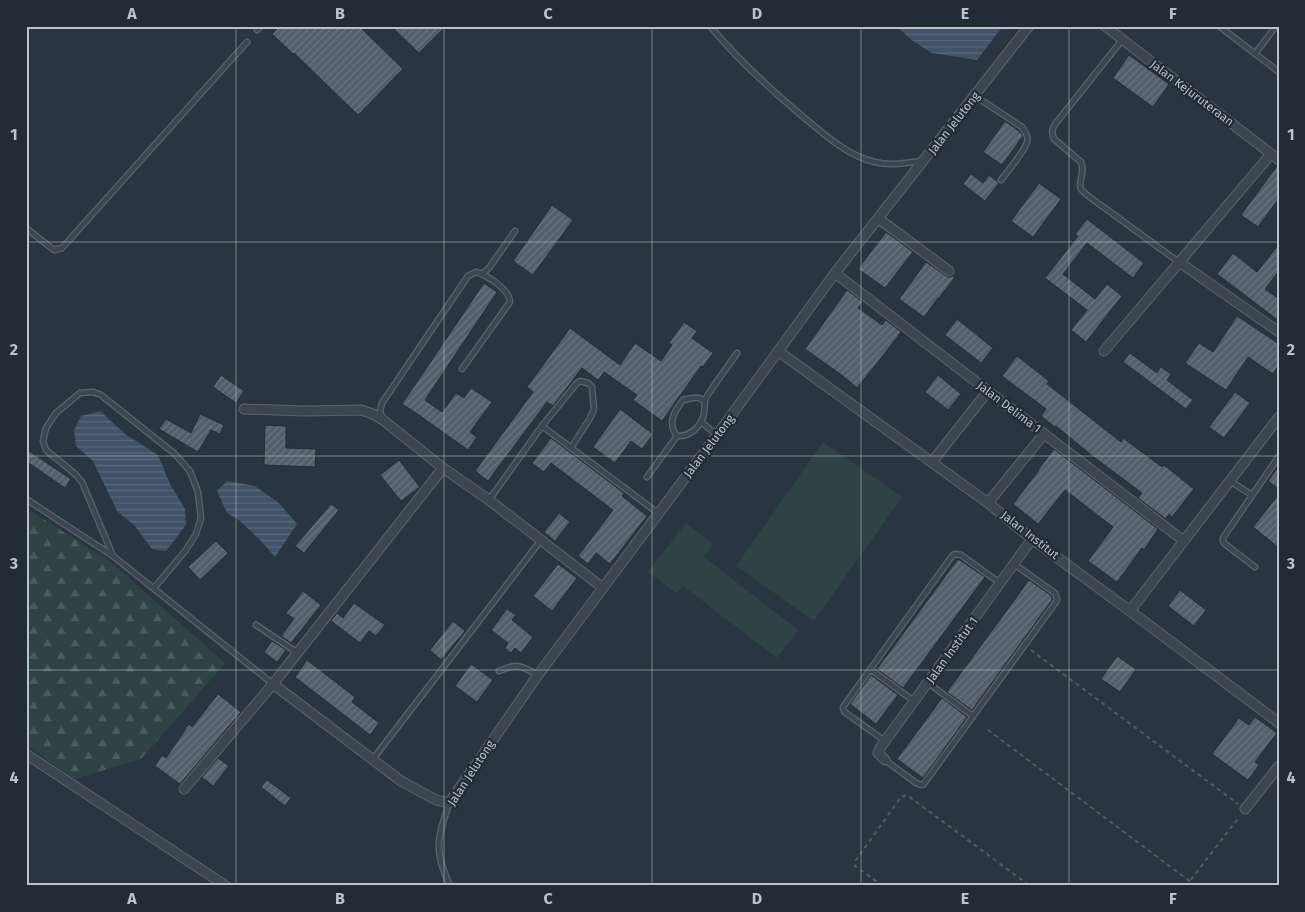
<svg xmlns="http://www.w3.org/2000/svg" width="1305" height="912" viewBox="0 0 1305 912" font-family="'Fira Sans',sans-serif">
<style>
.forest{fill:url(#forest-firs)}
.pitch{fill:#2e4444}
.water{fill:url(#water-rules)}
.building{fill:url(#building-hatch);stroke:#242d38}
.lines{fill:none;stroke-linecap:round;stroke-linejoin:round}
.lane-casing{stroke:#5b646e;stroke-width:7}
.street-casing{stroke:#5b646e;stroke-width:11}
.path{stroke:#4d6162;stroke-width:2;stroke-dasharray:4 4;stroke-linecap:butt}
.lane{stroke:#3d4650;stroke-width:4.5}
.street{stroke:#3d4650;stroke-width:9}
.grid{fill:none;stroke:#bac1cb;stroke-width:1;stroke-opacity:0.55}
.labels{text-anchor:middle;stroke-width:4.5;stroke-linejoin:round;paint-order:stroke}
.street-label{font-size:12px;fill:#bac1cb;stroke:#222b36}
.neatline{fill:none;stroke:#bac1cb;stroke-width:2}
.grid-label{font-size:16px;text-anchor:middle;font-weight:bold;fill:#bac1cb}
</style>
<defs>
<pattern id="forest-firs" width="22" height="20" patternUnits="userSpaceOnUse" patternTransform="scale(1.25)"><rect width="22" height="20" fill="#2e4444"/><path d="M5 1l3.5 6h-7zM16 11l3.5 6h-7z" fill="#4a5d5e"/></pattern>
<pattern id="water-rules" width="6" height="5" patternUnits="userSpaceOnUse" patternTransform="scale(1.25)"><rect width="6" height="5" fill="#415368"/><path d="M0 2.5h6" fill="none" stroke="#5a6a7c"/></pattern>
<pattern id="building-hatch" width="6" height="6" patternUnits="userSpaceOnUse" patternTransform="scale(1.25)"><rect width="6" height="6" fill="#535e6b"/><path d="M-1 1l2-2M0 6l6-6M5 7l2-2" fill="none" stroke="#6a737f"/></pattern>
</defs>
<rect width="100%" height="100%" fill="#293540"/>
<path class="forest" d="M31,511L112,563L225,663L141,759L75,779L26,745V515Z"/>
<path class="pitch" d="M823,442L902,497L814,621L736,566Z
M686,523L714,544L704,557L798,630L777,658L683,586L676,593L648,572Z"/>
<path class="water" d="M896,26H1003L977,60L932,53L913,41Z
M100,411L125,434L158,455L170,484L185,509L186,525L166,551L152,549L135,526L117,511L93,461L76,446L74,430L81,416Z
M227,481L255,486L279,503L297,524L275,557L260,540L240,521L227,513L217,491Z"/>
<path class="building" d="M280,26H359L403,69L358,115L294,53L293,54L272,34Z
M391,26H446L419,53Z
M1129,55L1169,84L1153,107L1113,78Z
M1005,121L1020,132L1023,136L1002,165L983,152Z
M1277,166H1279V198L1258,227L1241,215Z
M971,174L983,183L989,175L999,183L985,201L963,184Z
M1039,183L1061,199L1033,237L1011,221Z
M552,205L573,220L533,275L513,261Z
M1087,219L1144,263L1133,278L1087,243L1063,274L1095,299L1107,284L1122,296L1086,342L1071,330L1087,310L1045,278L1078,236L1075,234Z
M886,232L913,252L885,288L858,269Z
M1279,244V271L1265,289L1279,299V321L1217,274L1233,253L1257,272Z
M926,262L946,276L949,277L953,276L955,277L939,298H938L924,317L899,299Z
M484,283L497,292L425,400L442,412L456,393L464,398L471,388L492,402L470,432L477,437L468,450L416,413L402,404Z
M847,290L863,302L858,308L882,325L886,320L901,332L885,353L857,388L843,376L805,349Z
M1237,316L1279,344V365L1273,374L1248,357L1226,390L1185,363L1199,343L1213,352Z
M957,319L993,348L981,363L945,335Z
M684,322L697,331L692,338L713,353L703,367L701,366L662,421L633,400L637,395L604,372L598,380L582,368L553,406L547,402L488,481L475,471L533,392L527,387L570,328L620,365L635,343L661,361L672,345L669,343Z
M1130,353L1157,373L1161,367L1171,374L1167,380L1193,400L1186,409L1123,362Z
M1017,356L1049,381L1047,384L1121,442L1123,438L1162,467L1164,465L1194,489L1172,517L1169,514L1166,519L1138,498L1142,493L1095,458L1056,426L1055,427L1041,416L1046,409L1002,376Z
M221,375L244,391L236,403L213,387Z
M938,375L961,394L948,410L925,392Z
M1235,392L1250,403L1224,438L1209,427Z
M620,409L653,434L642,449L631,441L615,463L593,447Z
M200,414L224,425L220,434L211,430L198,452L159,429L166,419L191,433Z
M265,425L286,426V448L316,449L315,467L264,465Z
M551,438L624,493L622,496L647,516L610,564L596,553L588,564L578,556L613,510L551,463L544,472L532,463Z
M26,449L71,479L65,488L26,461Z
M1054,449L1158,529L1144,550L1142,548L1117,582L1088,561L1113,527L1065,490L1038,524L1013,504L1039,470H1038Z
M399,460L420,487L401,501L380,475Z
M1279,466V489L1268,481Z
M1279,494V548L1253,527Z
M331,504L339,510L304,553L295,546Z
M559,513L570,522L555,541L544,532Z
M216,541L228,553L200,580L188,567Z
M958,559L985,577L903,688L877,669Z
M558,564L577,578L552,611L533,596Z
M1029,580L1052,596V600L972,710L947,692Z
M1180,590L1206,610L1194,626L1168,606Z
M303,591L321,605L291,643L281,636L294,619L286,613Z
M354,603L385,625L376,636L369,631L360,643L331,621L337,613L343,618Z
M507,609L516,615L512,620L533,637L521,653L515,648L511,653L505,648L508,643L491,630Z
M453,621L465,631L441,660L430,650Z
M272,641L286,650L277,662L264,652Z
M1117,656L1136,669L1120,692L1101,679Z
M307,660L355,697L352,702L379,723L370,735L295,677Z
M471,664L493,680L477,702L455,686Z
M871,675L898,695L876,724L850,704Z
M218,694L241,712L180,784L155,766L162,755L166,758L189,724L192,727Z
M942,698L967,717L923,778L897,759Z
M1255,717L1277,733L1255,762L1259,765L1248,780L1212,754L1239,718L1249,725Z
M218,758L229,766L213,786L202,777Z
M267,780L291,798L285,806L261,787Z"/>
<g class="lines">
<g class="lane-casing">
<path id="lane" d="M710,26C737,59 769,88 801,115C821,132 849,157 875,162C891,166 905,163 921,161
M1219,26L1279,72
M257,30L261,26
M1122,40L1056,123C1052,129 1051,132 1054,139L1081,162C1086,174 1077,182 1081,189C1086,196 1101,205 1109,211C1132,228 1155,245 1179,262
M1255,54L1276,26
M975,96L1022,127C1025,132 1029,136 1027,142C1025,151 1007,172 1001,180
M26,228L54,250L62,248L247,42
M482,274L489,268L515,231
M383,419L380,412L382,403L468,276L476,272C487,275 510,290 510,302L462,369
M701,422L717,435
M542,426L658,513
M677,436C667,423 674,412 683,400C690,399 698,395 704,401
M647,477L677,436C690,437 702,426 704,413C705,408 704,402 706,398C715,383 727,368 737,353
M1230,481L1252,495
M26,499L113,556L273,684
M489,500L542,426L577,383L580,381L588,383L592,387L594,409L590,418L571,448
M113,556L82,482L74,473L46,450L43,441L46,428L56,413L80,393L93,392L101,395L175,454L190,471L198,492L201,518L196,534L186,550L154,588
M1255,567L1225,544L1223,541V538L1279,456
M256,625L298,653
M870,669L914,701
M499,671C518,663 520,665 538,675
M928,683L973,716
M885,741L846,713L844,711L843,707L952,556L955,554L961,555L1000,583
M373,759L541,540
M885,760L916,783L921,785H923L1056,602L1057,599L1055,593L1014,564
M449,803C446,816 439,829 439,843C438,858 444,872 450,886"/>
</g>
<g class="street-casing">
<path id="street" d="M1105,26L1279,160
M879,219L949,271
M1179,262L1279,332
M835,273L988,391L1184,541
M778,351L988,503L1032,539L1130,611L1279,723
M1104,351L1271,154
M244,409L304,411L361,410L373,414L383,420L443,468L489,500L603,588
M932,462L988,391
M988,503L1044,434
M1130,611L1279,417
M273,684L401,781L436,800L449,803L538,675L717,435L835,273L1029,26
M26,754L226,886
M885,760L878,753L880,748L1032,539
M184,789L273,684L443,468
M1245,809L1279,766"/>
</g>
<path class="path" d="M1031,650L1238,804
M988,730L1196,886
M883,886L855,866L854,863L901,797L907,795L1030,886
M1186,886L1240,816"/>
<use href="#lane" class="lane"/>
<use href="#street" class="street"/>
</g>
<path class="grid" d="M236,26V886M444,26V886M652,26V886M861,26V886M1069,26V886M26,242H1279M26,456H1279M26,670H1279"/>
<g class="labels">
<g class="street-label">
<text transform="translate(1192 93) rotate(37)" y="4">Jalan Kejuruteraan</text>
<text transform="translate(954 123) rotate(-52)" y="4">Jalan Jelutong</text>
<text transform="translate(1009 407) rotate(37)" y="4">Jalan Delima 1</text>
<text transform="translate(709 446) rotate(-53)" y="4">Jalan Jelutong</text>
<text transform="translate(1030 535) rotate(38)" y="4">Jalan Institut</text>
<text transform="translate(952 650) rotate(-54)" y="4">Jalan Institut 1</text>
<text transform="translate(471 773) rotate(-57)" y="4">Jalan Jelutong</text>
</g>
</g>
<rect width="1305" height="912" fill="none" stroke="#222b36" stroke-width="55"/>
<rect x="28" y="28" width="1250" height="856" class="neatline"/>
<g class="grid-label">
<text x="132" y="19">A</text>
<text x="340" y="19">B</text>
<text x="548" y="19">C</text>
<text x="757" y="19">D</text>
<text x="965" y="19">E</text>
<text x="1173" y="19">F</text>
<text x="14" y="140">1</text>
<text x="1291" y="140">1</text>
<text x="14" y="355">2</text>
<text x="1291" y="355">2</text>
<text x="14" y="569">3</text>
<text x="1291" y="569">3</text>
<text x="14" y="783">4</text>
<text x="1291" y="783">4</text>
<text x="132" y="904">A</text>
<text x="340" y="904">B</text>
<text x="548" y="904">C</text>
<text x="757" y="904">D</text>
<text x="965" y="904">E</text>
<text x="1173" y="904">F</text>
</g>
</svg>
